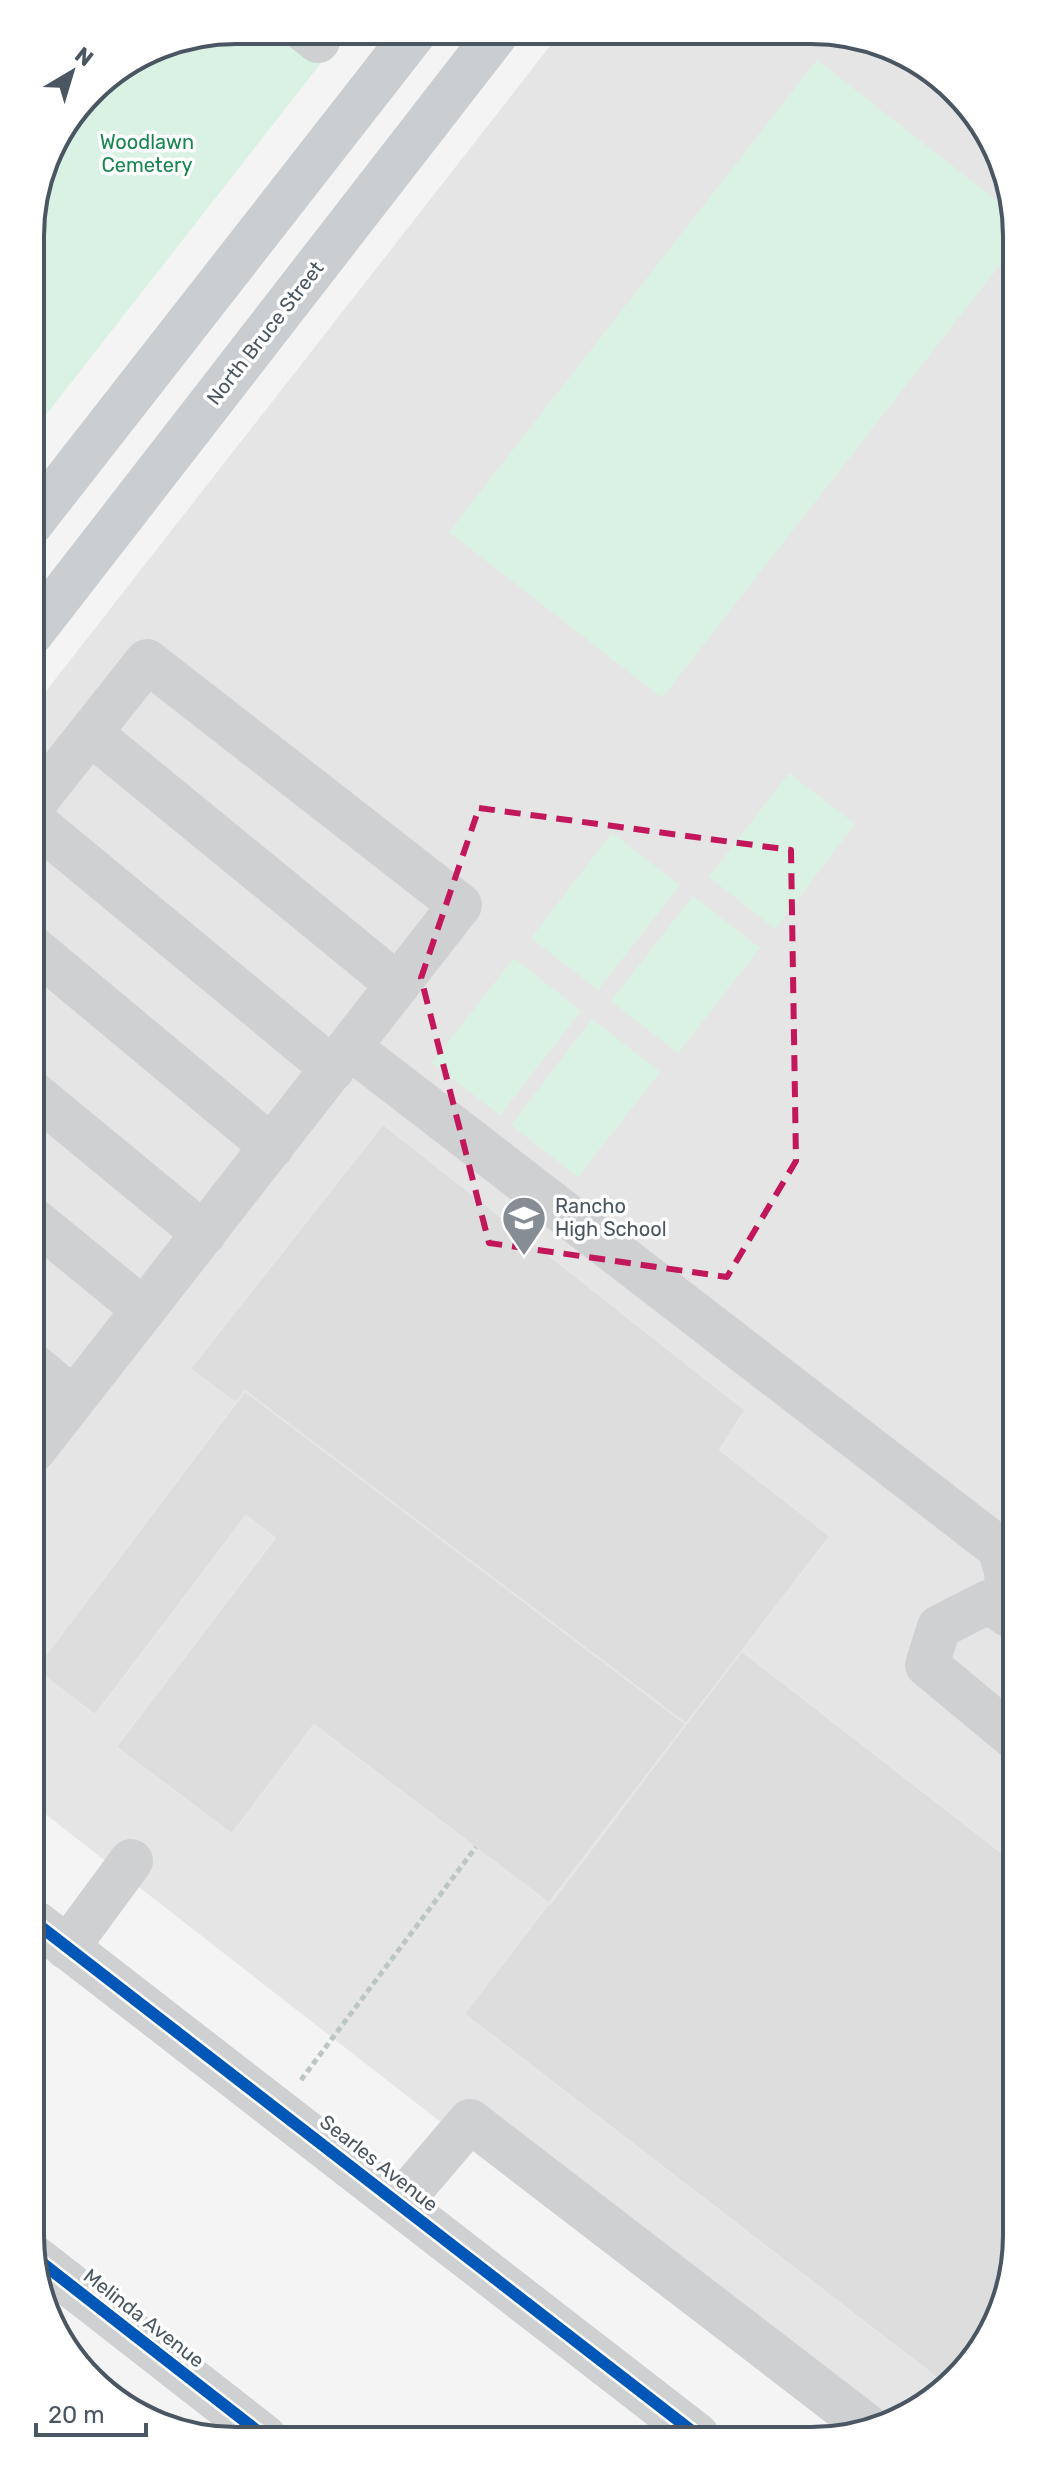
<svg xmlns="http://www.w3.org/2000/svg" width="1047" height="2471" viewBox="0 0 1047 2471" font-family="Rubik,sans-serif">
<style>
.education{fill:#e6e5e6}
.green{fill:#d9f2e3}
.building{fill:#ddddde;stroke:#e5e6e7;stroke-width:2}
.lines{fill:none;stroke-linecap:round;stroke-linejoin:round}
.path{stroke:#bcc7c4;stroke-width:5;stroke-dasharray:6 4;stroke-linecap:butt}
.minor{stroke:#ced0d2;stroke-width:44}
.major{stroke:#caced1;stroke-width:44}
.cycleway-casing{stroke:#fff;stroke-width:17}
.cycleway{stroke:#0057b8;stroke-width:12}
.marked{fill:none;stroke:#c2185b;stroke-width:6;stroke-dasharray:16 10;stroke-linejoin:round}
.labels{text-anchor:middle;stroke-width:7;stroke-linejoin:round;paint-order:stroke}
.park-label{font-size:20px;fill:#17864f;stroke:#fff}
.street-label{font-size:20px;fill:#4a5661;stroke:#fff}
.poi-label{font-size:20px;fill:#4a5661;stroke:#fff;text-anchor:start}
.rim{fill:none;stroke:#4a5661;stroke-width:4}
</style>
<rect width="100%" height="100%" fill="#f4f4f4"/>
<path class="education" d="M561,32L851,34L947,81L1010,183L1017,2248L966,2371L864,2434H841L35,1806L32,709Z"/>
<path class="green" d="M236,30L346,31L31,434L30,222L51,144L100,81L157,45Z
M817,60L1010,211V252L662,698L449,532Z
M789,773L855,824L775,929L709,877Z
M612,833L680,885L598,990L531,938Z
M693,896L760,948L678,1053L611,1001Z
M514,958L581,1011L500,1115L432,1063Z
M592,1019L660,1072L578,1177L511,1125Z"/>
<path class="building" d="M383,1124L745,1410L720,1450L830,1536L686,1724L245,1391L236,1403L190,1369Z
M245,1391L686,1724L550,1904L314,1725L232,1834L116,1747L275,1538L246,1516L95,1715L35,1669Z
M742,1651L1015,1863L1017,2248L1002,2314L966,2371L945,2384L464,2014Z"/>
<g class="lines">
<path class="path" d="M301,2080L476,1847"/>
<path class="minor" d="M304,30L318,41
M90,733L398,985
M32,806L147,661L460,905L34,1450
M32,820L333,1069
M33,948L272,1147
M349,1047L999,1548L1006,1570L1008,1615
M33,1093L204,1234
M34,1220L144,1310
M34,1366L74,1399
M1015,1619L988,1602L939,1627L927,1665L1015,1738
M36,1923L697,2435
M67,1948L131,1861
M399,2204L470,2121L871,2429
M37,2259L265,2437"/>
<path class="major" d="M31,524L416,31
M32,633L498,32"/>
<g class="cycleway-casing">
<path id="cycleway" d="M36,1923L697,2435
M37,2259L265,2437"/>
</g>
<use href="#cycleway" class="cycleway"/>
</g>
<path class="marked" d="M479,808L791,850L796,1161L727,1277L489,1243L421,978Z"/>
<defs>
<g id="school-pin" transform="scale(2.3)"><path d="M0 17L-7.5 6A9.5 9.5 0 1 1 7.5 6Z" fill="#868d94" stroke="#fff"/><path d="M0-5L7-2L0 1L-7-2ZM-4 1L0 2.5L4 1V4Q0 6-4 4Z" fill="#fff"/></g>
</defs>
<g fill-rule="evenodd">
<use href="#school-pin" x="524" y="1218"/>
</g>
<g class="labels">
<g class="park-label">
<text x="147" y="149">Woodlawn<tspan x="147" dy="23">Cemetery</tspan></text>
</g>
<g class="street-label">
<text transform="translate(265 333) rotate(-52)" y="7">North Bruce Street</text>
<text transform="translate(379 2163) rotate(38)" y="7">Searles Avenue</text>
<text transform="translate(144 2318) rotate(38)" y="7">Melinda Avenue</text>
</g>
<g class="poi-label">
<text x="555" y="1213">Rancho<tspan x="555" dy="23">High School</tspan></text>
</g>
</g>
<path d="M0 0H1047V2471H0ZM236 44H811A192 192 0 0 1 1003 236V2235A192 192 0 0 1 811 2427H236A192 192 0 0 1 44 2235V236A192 192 0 0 1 236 44Z" fill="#fff" fill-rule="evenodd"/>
<path class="rim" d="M236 44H811A192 192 0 0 1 1003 236V2235A192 192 0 0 1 811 2427H236A192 192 0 0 1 44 2235V236A192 192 0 0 1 236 44Z"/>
<g transform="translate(72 72) rotate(38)" stroke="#ffffff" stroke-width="6" paint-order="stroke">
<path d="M0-6L14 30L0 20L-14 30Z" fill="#4a5661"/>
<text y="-12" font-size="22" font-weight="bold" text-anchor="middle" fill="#4a5661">N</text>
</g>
<path d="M36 2423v12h110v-12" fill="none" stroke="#4a5661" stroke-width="4"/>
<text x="48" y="2423" font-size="24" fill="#4a5661" stroke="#ffffff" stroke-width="6" paint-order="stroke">20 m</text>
</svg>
